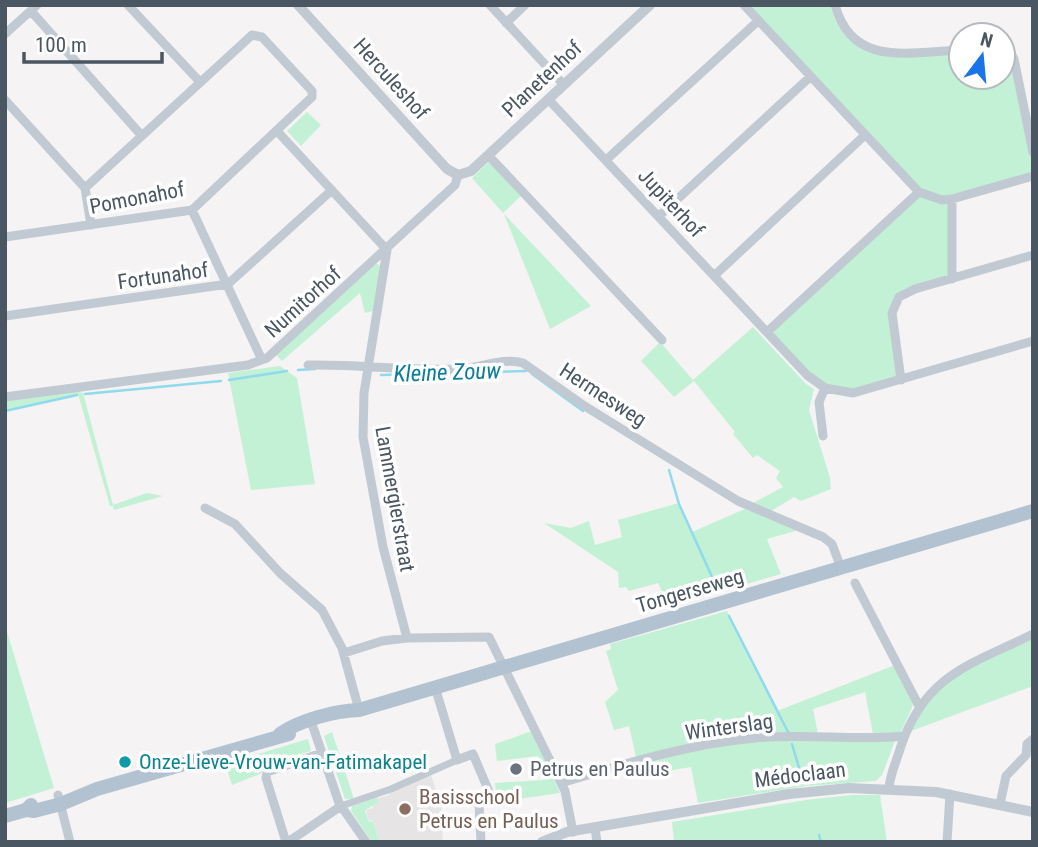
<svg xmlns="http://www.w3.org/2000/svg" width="1038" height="847" viewBox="0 0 1038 847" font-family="'Roboto Condensed',sans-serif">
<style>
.education{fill:#e6e4e5}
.green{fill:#c3f1d5}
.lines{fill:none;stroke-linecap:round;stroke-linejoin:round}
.stream{stroke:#90daee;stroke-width:2.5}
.pedestrian{stroke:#c1cad2;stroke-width:7}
.minor{stroke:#c1cad2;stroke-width:9}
.tertiary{stroke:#c1cad2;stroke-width:10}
.primary{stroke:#b3c2d1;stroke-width:14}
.culture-dot{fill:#0f9aa8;stroke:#fff;stroke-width:2.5}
.worship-dot{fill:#6b7280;stroke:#fff;stroke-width:2.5}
.education-dot{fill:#8d6e63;stroke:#fff;stroke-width:2.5}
.labels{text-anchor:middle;stroke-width:7;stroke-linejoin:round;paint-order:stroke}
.street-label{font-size:21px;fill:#4a5661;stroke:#fff}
.culture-label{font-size:21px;fill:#0d838f;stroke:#fff;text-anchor:start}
.worship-label{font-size:21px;fill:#5b616d;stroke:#fff;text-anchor:start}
.education-label{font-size:21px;fill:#785e54;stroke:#fff;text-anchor:start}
.water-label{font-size:23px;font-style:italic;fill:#0c7c9b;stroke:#fff}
</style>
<rect width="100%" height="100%" fill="#f5f3f3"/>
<path class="education" d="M431,775L441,806L443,842H379L373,820L369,821L366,810L373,808L372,804L379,802L378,798L389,795V792Z"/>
<path class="green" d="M749,5H830C846,69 910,58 961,53V77H1003V50L1012,58L1033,158V173L942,198L925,193Z
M307,112L321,125L301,146L287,131Z
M490,161L521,196L503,213L472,178Z
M920,196L950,203V278L894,298L898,378C885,382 870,388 856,390C818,396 793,356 771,331Z
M504,214L591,306L550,329Z
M376,263L382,267L373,311L365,313L360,293L282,361L275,354Z
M753,327L806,384L814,389L809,410L830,478L831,489L801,501L794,497L768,513L753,503L783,487L776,478L780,471L757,455L753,458L733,434L735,432L694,381L674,397L641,361L660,342L693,380Z
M280,366L297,378L315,484L251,490L228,373Z
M75,391L83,393L113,505L147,493L163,496L114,510L113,506H110L78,394L5,411V401Z
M679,503L692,532L747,508L799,530L767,539L781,574L669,607L658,583L629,591L626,587L619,588L618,572L544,523L571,528L589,521L595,545L622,537L618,520Z
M727,611L777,711L895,665L914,703L900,734H873L865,692L813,709L818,734L706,740L636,757L629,726L614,730L605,702L618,690L606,651L611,649L610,644Z
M5,625L54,788L5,803Z
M1033,638V686L911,731L931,696L961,673Z
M532,731L560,793L497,802L495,783L544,780L538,756L497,761L495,744Z
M332,732L354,799H345L324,736Z
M308,739L311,751L268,764L260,774L232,785L225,764Z
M761,739L895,741L882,775L876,781L806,786L698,803L691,767L642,775L640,762Z
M852,795H880L887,842H674L672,822L806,800Z
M377,797L379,802L365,810L369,822L373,821L379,842H372L351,811L352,806Z"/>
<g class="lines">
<path class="stream" d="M298,370L315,369
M532,374L583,411
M381,375L526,371
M229,380L287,371
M85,394L221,381
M5,411L77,395
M669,470L679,504L718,590
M729,616L788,732
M792,744L803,781
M819,835L821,842"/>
<path class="pedestrian" d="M341,806L391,789L457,760"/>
<path class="minor" d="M128,5L200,82
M490,5L564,85
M744,5L919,192L942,200L952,199
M835,5C852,68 910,52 961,50
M31,11L142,136
M506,23L525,5
M5,34L37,5
M1003,49L1009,51L1014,59L1033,152
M548,99L807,375L825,388L853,393L1033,341
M5,100L85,188L91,225
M277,131L387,250L364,393L363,437L383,547L407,638
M488,155L662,340
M606,160L758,21
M192,210L262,360
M659,216L810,77
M5,237L192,210L312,97V91L262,37L252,35L85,188
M715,275L865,135
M952,279V199L1033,176
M5,316L228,284L332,190
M767,332L919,192
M308,365C359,364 409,371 460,369C480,368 505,357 523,363L583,405L738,501L823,537L832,544L841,568
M901,380L892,313L899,297L915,289L1033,255
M5,397L248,365L267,358L455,185L458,175
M823,436L819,402L825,388
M205,508L235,524L280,573L322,610L342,648L359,710
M855,583L919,706
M344,653L382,641L407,638L489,637L565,791L573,832
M435,687L457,760L473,754L490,794
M311,721L339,803L366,842
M561,783C624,764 689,744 755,738C805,733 855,741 905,736
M889,788C890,774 897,760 901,746C926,674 970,665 1033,634
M58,795L70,842
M479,803L481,842
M1000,804L1006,776L1026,755L1027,744L1033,739
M595,828L597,842
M286,842L266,778L267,772L322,753
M288,842L341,806
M947,842L950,794"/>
<path class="tertiary" d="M298,5L447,169L458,175L471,171L650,5
M542,842L567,832L789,794L849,788L936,792L1033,812"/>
<path class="primary" d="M280,734C300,720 334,711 359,710L1033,511
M26,810L34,811L61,804L97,789L289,734
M5,816L26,810L31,805"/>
</g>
<circle class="culture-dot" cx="125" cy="762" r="7"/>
<circle class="worship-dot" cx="516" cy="769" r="7"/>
<circle class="education-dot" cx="405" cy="809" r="7"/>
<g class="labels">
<g class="street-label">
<text transform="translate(391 79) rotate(48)" y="7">Herculeshof</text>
<text transform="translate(542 79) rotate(-43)" y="7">Planetenhof</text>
<text transform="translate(137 198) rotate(-11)" y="7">Pomonahof</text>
<text transform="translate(671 203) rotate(47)" y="7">Jupiterhof</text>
<text transform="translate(163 276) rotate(-8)" y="7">Fortunahof</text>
<text transform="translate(303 302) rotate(-42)" y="7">Numitorhof</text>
<text transform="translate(603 395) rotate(33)" y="7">Hermesweg</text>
<text transform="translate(395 499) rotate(80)" y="7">Lammergierstraat</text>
<text transform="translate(690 591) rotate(-16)" y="7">Tongerseweg</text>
<text transform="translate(729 727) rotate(-8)" y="7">Winterslag</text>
<text transform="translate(800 775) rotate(-7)" y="7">Médoclaan</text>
</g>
<g class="culture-label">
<text x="139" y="769">Onze-Lieve-Vrouw-van-Fatimakapel</text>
</g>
<g class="worship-label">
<text x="530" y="776">Petrus en Paulus</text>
</g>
<g class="education-label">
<text x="419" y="804">Basisschool<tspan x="419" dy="24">Petrus en Paulus</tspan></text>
</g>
<g class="water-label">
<text transform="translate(447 372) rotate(-2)" y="8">Kleine Zouw</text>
</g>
</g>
<rect width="1038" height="847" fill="none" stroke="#4a5661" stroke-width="14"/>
<g transform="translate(982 56) rotate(16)"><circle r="33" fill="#ffffff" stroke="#b7bbc0" stroke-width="2"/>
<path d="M0-5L12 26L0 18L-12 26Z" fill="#1a73e8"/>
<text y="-10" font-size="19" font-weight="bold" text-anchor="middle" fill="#4a5661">N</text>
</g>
<path d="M24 52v10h138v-10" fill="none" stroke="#4a5661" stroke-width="3.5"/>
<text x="35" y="52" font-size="21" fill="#4a5661" stroke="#ffffff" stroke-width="5" paint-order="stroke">100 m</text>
</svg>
